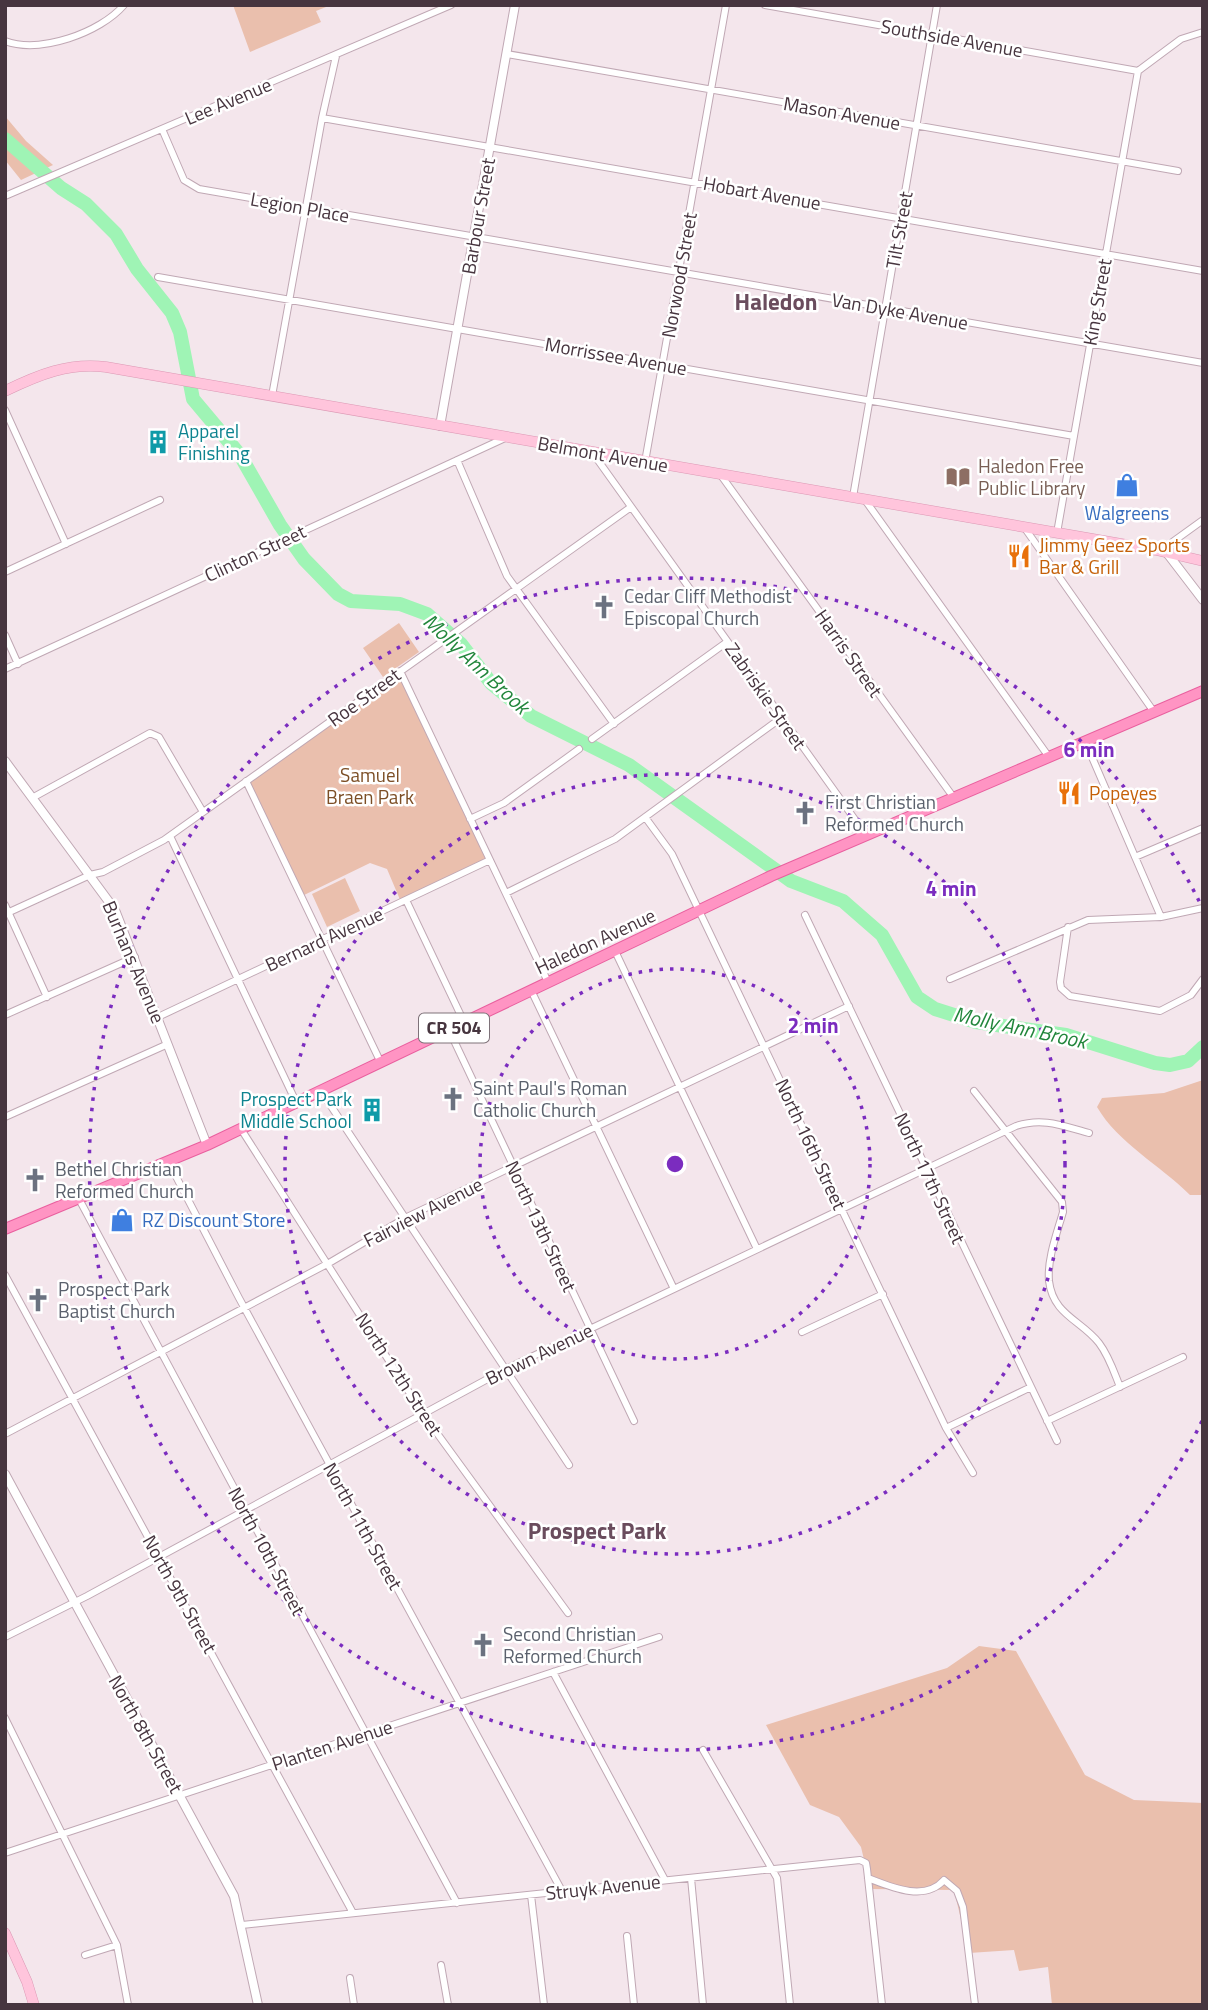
<svg xmlns="http://www.w3.org/2000/svg" width="1208" height="2010" viewBox="0 0 1208 2010" font-family="'Titillium Web',sans-serif">
<style>
.green{fill:#eabfad}
.lines{fill:none;stroke-linecap:round;stroke-linejoin:round}
.river{stroke:#9ff4b5;stroke-width:14}
.minor-casing{stroke:#c0a8b4;stroke-width:8}
.tertiary-casing{stroke:#c0a8b4;stroke-width:10}
.secondary-casing{stroke:#dc98b4;stroke-width:11}
.primary-casing{stroke:#e95f9e;stroke-width:12}
.minor{stroke:#fff;stroke-width:6}
.tertiary{stroke:#fff;stroke-width:8}
.secondary{stroke:#ffc5dc;stroke-width:10}
.primary{stroke:#ff94c3;stroke-width:10}
.ring{fill:none;stroke:#7b2cbf;stroke-width:3.5;stroke-dasharray:3.5 7}
.labels{text-anchor:middle;stroke-width:5;stroke-linejoin:round;paint-order:stroke}
.shield{fill:#fff;stroke:#7e7279;stroke-width:2}
.shield-label{font-size:18px;font-weight:bold;fill:#47353f}
.street-label{font-size:19px;fill:#47353f;stroke:#fff}
.culture-label{font-size:19px;fill:#0d838f;stroke:#fff;text-anchor:start}
.education-label{font-size:19px;fill:#785e54;stroke:#fff;text-anchor:start}
.shop-label{font-size:19px;fill:#366cbe;stroke:#fff}
.food-label{font-size:19px;fill:#c56008;stroke:#fff;text-anchor:start}
.worship-label{font-size:19px;fill:#5b616d;stroke:#fff;text-anchor:start}
.park-label{font-size:19px;fill:#7c4e25;stroke:#fff}
.water-label{font-size:21px;font-style:italic;fill:#22863c;stroke:#fff}
.quarter-label{font-size:23px;font-weight:bold;fill:#6a4c5d;stroke:#fff}
.centre{fill:#7b2cbf;stroke:#fff;stroke-width:3.5}
.ring-label{font-size:21px;text-anchor:middle;font-weight:bold;fill:#7b2cbf;stroke:#fff;stroke-width:5;stroke-linejoin:round;paint-order:stroke}
</style>
<rect width="100%" height="100%" fill="#f4e6ec"/>
<path class="green" d="M233,5H331L316,11L321,22L250,52Z
M5,116L26,141L53,165L21,180L5,160Z
M399,623L419,652L383,677L363,648Z
M400,672L490,861L401,902L387,869L370,863L300,897L245,782Z
M345,878L360,911L327,927L312,894Z
M1203,1080V1195H1190C1160,1165 1118,1143 1097,1107L1102,1098L1164,1093Z
M979,1646L1016,1651L1085,1775L1134,1800L1203,1803V2005H1052L1048,1967L1019,1971L1014,1950L969,1953L954,1890L871,1889L861,1847L839,1817L810,1805L766,1725L947,1668Z"/>
<g class="lines">
<path class="river" d="M5,139L61,188L86,204L116,234L137,269L172,313L180,332L193,399L240,455L280,525L304,559L338,594L351,601L400,604L427,614L461,644L491,683L531,716L629,765L791,881L843,901L882,935L917,997L935,1009L976,1022L1066,1035L1155,1063L1170,1065L1188,1061L1203,1047"/>
<g class="minor-casing">
<path id="minor" d="M765,5L1138,71
M5,41C40,54 100,33 124,5
M507,54L1178,171
M1138,71L1181,39L1203,32
M322,118L1203,271
M162,129L184,180L199,189L1203,363
M5,196L451,5
M158,277L1074,436
M272,396L322,118L336,56
M5,410L66,544
M592,452L866,835
M457,460L507,576L614,724
M645,462L726,5
M720,474L954,798
M853,497L937,5
M865,500L1049,757
M1024,527L1154,712
M1057,533L1138,71
M1160,551L1203,520
M5,572L160,500
M5,635L18,664
M5,669L505,438
M400,671L548,982
M592,739L727,642
M1085,741L1161,917
M246,781L381,1063
M32,798L150,733L159,737L203,812
M645,817L672,854L946,1428L973,1473
M470,819L504,803L579,749
M170,836L296,1102
M1135,857L1203,828
M506,893L615,839L781,718
M406,900L464,1022
M5,905L47,997
M5,914L90,875L103,872L164,840L631,507
M805,915L1057,1441
M1068,927L1060,982L1061,988L1070,996L1160,1011L1191,995L1203,979
M615,951L757,1249
M950,979L1088,920L1161,917L1203,908
M531,990L674,1289
M5,1015L135,957
M158,1017L490,860
M449,1030L634,1421
M321,1091L569,1465
M974,1091L1062,1202L1063,1212C1057,1233 1047,1259 1049,1281C1053,1315 1081,1320 1099,1343C1109,1356 1114,1372 1120,1387
M5,1117L168,1044
M241,1129L423,1414L568,1613
M168,1161L239,1298L562,1891
M79,1199L457,1903
M5,1275L353,1913
M802,1332L883,1294
M1047,1421L1183,1357
M946,1428L1029,1388
M5,1434L329,1263L407,1217L849,1006
M5,1637L87,1596L506,1369L1016,1126C1043,1117 1063,1126 1089,1133
M553,1672L665,1880
M5,1718L117,1945L128,2005
M703,1750L777,1878L790,2005
M5,1853L659,1637
M691,1878L703,2005
M868,1878C891,1887 925,1902 944,1880L957,1891L963,1907L975,2005
M531,1895L544,2005
M242,1925L860,1860L866,1863L867,1869L882,2005
M627,1936L634,2005
M85,1955L117,1945
M441,1965L448,2005
M350,1978L354,2005"/>
</g>
<g class="tertiary-casing">
<path id="tertiary" d="M440,426L515,5
M1167,553L1203,600
M5,761L115,910L207,1145
M5,1474L234,1896L258,2005"/>
</g>
<g class="secondary-casing">
<path id="secondary" d="M5,391C38,375 69,362 106,367L1156,550L1203,561
M5,1933L27,1982L34,2005"/>
</g>
<g class="primary-casing">
<path id="primary" d="M5,1229L207,1145L771,876L1203,691"/>
</g>
<use href="#minor" class="minor"/>
<use href="#tertiary" class="tertiary"/>
<use href="#secondary" class="secondary"/>
<use href="#primary" class="primary"/>
</g>
<g class="ring">
<circle cx="675" cy="1164" r="195"/>
<circle cx="675" cy="1164" r="390"/>
<path d="M1202 1421A586 586 0 1 1 1202 907"/>
</g>
<defs>
<g id="building-bare" transform="scale(1.89)"><path d="M-4-6H4V6H1V3H-1V6H-4ZM-2.5-4.3h1.7v1.8h-1.7ZM.8-4.3h1.7v1.8H.8ZM-2.5-1h1.7V.8h-1.7ZM.8-1h1.7V.8H.8Z" fill="#0f9aa8" stroke="#fff" stroke-width="2.5" paint-order="stroke"/></g>
<g id="library-bare" transform="scale(1.89)"><path d="M-6-4Q-3-5.5-.7-3.5V5Q-3 3-6 4ZM6-4Q3-5.5 .7-3.5V5Q3 3 6 4Z" fill="#8d6e63" stroke="#fff" stroke-width="2.5" paint-order="stroke"/></g>
<g id="shop-bare" transform="scale(1.89)"><path d="M-5-2.5h2.3a2.7 3.5 0 0 1 5.4 0H5L5.5 6h-11ZM-1.5-2.5h3a1.5 2.3 0 0 0-3 0Z" fill="#3f7fe0" stroke="#fff" stroke-width="2.5" paint-order="stroke"/></g>
<g id="restaurant-bare" transform="scale(1.89)"><path d="M-5-6h1v4h1v-4h1v4h1v-4h1v5L-1.5 .5V6h-2V.5L-5-1ZM5-6V6H3V1.5H1.5Q1.5-4 5-6Z" fill="#e8710a" stroke="#fff" stroke-width="2.5" paint-order="stroke"/></g>
<g id="church-bare" transform="scale(1.89)"><path d="M-1.2-6h2.4v3.5h3.3v2.4h-3.3V6h-2.4V-.1h-3.3v-2.4h3.3Z" fill="#6b7280" stroke="#fff" stroke-width="2.5" paint-order="stroke"/></g>
</defs>
<g fill-rule="evenodd">
<use href="#building-bare" x="158" y="442"/>
<use href="#library-bare" x="958" y="477"/>
<use href="#shop-bare" x="1127" y="485"/>
<use href="#restaurant-bare" x="1019" y="556"/>
<use href="#church-bare" x="604" y="607"/>
<use href="#restaurant-bare" x="1069" y="793"/>
<use href="#church-bare" x="805" y="813"/>
<use href="#church-bare" x="453" y="1099"/>
<use href="#building-bare" x="372" y="1110"/>
<use href="#church-bare" x="35" y="1180"/>
<use href="#shop-bare" x="122" y="1220"/>
<use href="#church-bare" x="38" y="1300"/>
<use href="#church-bare" x="483" y="1645"/>
</g>
<g class="labels">
<rect class="shield" x="419" y="1013.5" width="70" height="29" rx="5"/>
<g class="shield-label">
<text x="454" y="1034">CR 504</text>
</g>
<g class="street-label">
<text transform="translate(952 38) rotate(10)" y="7">Southside Avenue</text>
<text transform="translate(228 101) rotate(-23)" y="7">Lee Avenue</text>
<text transform="translate(842 113) rotate(10)" y="7">Mason Avenue</text>
<text transform="translate(762 193) rotate(10)" y="7">Hobart Avenue</text>
<text transform="translate(300 207) rotate(10)" y="7">Legion Place</text>
<text transform="translate(478 216) rotate(-80)" y="7">Barbour Street</text>
<text transform="translate(899 230) rotate(-80)" y="7">Tilt Street</text>
<text transform="translate(679 275) rotate(-80)" y="7">Norwood Street</text>
<text transform="translate(1097 302) rotate(-80)" y="7">King Street</text>
<text transform="translate(900 311) rotate(10)" y="7">Van Dyke Avenue</text>
<text transform="translate(616 356) rotate(10)" y="7">Morrissee Avenue</text>
<text transform="translate(603 454) rotate(10)" y="7">Belmont Avenue</text>
<text transform="translate(255 553) rotate(-25)" y="7">Clinton Street</text>
<text transform="translate(849 653) rotate(55)" y="7">Harris Street</text>
<text transform="translate(766 696) rotate(55)" y="7">Zabriskie Street</text>
<text transform="translate(364 697) rotate(-36)" y="7">Roe Street</text>
<text transform="translate(324 939) rotate(-25)" y="7">Bernard Avenue</text>
<text transform="translate(595 941) rotate(-25)" y="7">Haledon Avenue</text>
<text transform="translate(134 962) rotate(67)" y="7">Burhans Avenue</text>
<text transform="translate(811 1144) rotate(65)" y="7">North 16th Street</text>
<text transform="translate(930 1178) rotate(65)" y="7">North 17th Street</text>
<text transform="translate(423 1212) rotate(-27)" y="7">Fairview Avenue</text>
<text transform="translate(541 1226) rotate(65)" y="7">North 13th Street</text>
<text transform="translate(539 1354) rotate(-26)" y="7">Brown Avenue</text>
<text transform="translate(399 1374) rotate(57)" y="7">North 12th Street</text>
<text transform="translate(363 1526) rotate(61)" y="7">North 11th Street</text>
<text transform="translate(267 1551) rotate(62)" y="7">North 10th Street</text>
<text transform="translate(180 1594) rotate(61)" y="7">North 9th Street</text>
<text transform="translate(146 1734) rotate(61)" y="7">North 8th Street</text>
<text transform="translate(332 1745) rotate(-18)" y="7">Planten Avenue</text>
<text transform="translate(603 1887) rotate(-6)" y="7">Struyk Avenue</text>
</g>
<g class="culture-label">
<text x="178" y="438">Apparel<tspan x="178" dy="22">Finishing</tspan></text>
<text x="352" y="1106" text-anchor="end">Prospect Park<tspan x="352" dy="22">Middle School</tspan></text>
</g>
<g class="education-label">
<text x="978" y="473">Haledon Free<tspan x="978" dy="22">Public Library</tspan></text>
</g>
<g class="shop-label">
<text x="1127" y="520">Walgreens</text>
<text x="142" y="1227" text-anchor="start">RZ Discount Store</text>
</g>
<g class="food-label">
<text x="1039" y="552">Jimmy Geez Sports<tspan x="1039" dy="22">Bar &amp; Grill</tspan></text>
<text x="1089" y="800">Popeyes</text>
</g>
<g class="worship-label">
<text x="624" y="603">Cedar Cliff Methodist<tspan x="624" dy="22">Episcopal Church</tspan></text>
<text x="825" y="809">First Christian<tspan x="825" dy="22">Reformed Church</tspan></text>
<text x="473" y="1095">Saint Paul's Roman<tspan x="473" dy="22">Catholic Church</tspan></text>
<text x="55" y="1176">Bethel Christian<tspan x="55" dy="22">Reformed Church</tspan></text>
<text x="58" y="1296">Prospect Park<tspan x="58" dy="22">Baptist Church</tspan></text>
<text x="503" y="1641">Second Christian<tspan x="503" dy="22">Reformed Church</tspan></text>
</g>
<g class="park-label">
<text x="370" y="782">Samuel<tspan x="370" dy="22">Braen Park</tspan></text>
</g>
<g class="water-label">
<text transform="translate(476 664) rotate(43)" y="7">Molly Ann Brook</text>
<text transform="translate(1020 1028) rotate(12)" y="7">Molly Ann Brook</text>
</g>
<g class="quarter-label">
<text x="776" y="310">Haledon</text>
<text x="597" y="1539">Prospect Park</text>
</g>
</g>
<circle cx="675" cy="1164" r="10" class="centre"/>
<g class="ring-label">
<text x="1089" y="757">6 min</text>
<text x="951" y="896">4 min</text>
<text x="813" y="1033">2 min</text>
</g>
<rect width="1208" height="2010" fill="none" stroke="#47353f" stroke-width="14"/>
</svg>
